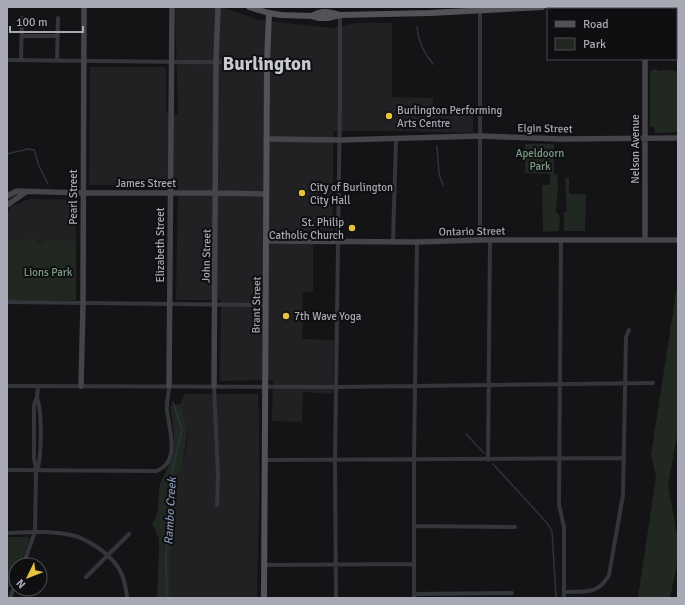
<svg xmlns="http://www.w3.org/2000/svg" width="685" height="605" viewBox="0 0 685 605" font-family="Signika,sans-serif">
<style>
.built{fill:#212023}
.green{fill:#212822}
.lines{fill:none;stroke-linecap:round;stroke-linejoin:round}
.stream{stroke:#2d333b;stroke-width:1.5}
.street{stroke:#35363b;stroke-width:4}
.secondary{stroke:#44444a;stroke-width:5.5}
.primary{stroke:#525259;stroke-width:6}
.poi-dot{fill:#e5c33d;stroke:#0f0f11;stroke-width:1.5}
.labels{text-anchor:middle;stroke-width:4;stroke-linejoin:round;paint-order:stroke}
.poi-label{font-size:11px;fill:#a7a9b5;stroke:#0f0f11;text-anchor:start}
.street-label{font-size:11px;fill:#a7a9b5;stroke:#0f0f11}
.park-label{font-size:11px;fill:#7f9f85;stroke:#0f0f11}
.water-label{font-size:12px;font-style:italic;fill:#8092ae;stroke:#0f0f11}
.town-label{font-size:19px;font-weight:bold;fill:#c7c9d1;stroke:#0f0f11}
</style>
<rect width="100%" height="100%" fill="#141416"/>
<path class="built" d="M175,7H222L258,20L332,28L357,23H392V97L433,98V112L473,113V133L397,131H333V237L313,238V292H303L302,339L334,340L333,394L303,392L302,422L272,421L273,380L220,381L221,300H176L178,185H89L90,67H165L166,70V112L178,114Z
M30,199L75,200L76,241H54L40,245L34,239L7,240V214L11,206Z
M185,394H258L259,422V504L257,598H171V516L175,476L182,469L187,445L188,428L180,404Z"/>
<path class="green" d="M656,69L658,71L670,70L678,72V132L655,133L654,127H650V71Z
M525,144H554V174L525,173Z
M550,174H557L558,187L556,212L560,216L559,231L543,232L542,185H550Z
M565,178H569V194H586L585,231H564V212H567Z
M34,239L40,245L46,241H76V300H7V240Z
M678,280V431L668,485L678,540V559L670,598H638L656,476L651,455Z
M180,404L188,428L182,469L175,476L171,516V598H157L159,549V539L152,523C161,512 157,498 160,484C162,479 165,473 168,467C176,444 174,429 170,406Z
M7,537H26L29,538V541L20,565H16C16,573 17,587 7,588Z"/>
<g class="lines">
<path class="stream" d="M417,27C418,41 423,52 433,64
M437,146L439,174L443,185
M7,154L28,149L34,150L39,166L48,184
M466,434L484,453
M493,464L547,523L552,531L556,598
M167,598L166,559L170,479L182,430L173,402"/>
<path class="street" d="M22,36H58
M7,60L267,63
M21,60L22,18
M57,61L58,18
M480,240V10
M561,240L559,505L564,527V598
M393,241L396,139
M7,302L266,305
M7,386L337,387L653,383
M214,386L218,475L217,505
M265,460L624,458
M488,460L490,241
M7,470L156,471C181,463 169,429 167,410C166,401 169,395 169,386
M37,470C42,457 42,411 37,398
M414,526L515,527
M7,533C29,532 53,530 75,536C83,538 90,543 97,547C117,561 125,573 127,598
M23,565L35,532L36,470L34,458V405L37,397L38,387
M264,565L413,564
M86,577L129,534
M564,592C585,591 598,595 609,575L623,495L626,337L629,330
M414,594L512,593
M10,598L16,582
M336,598L335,461L340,100V15
M414,598V460L417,242"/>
<path class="secondary" d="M645,9V7
M645,59V240
M268,139L340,140L480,136L560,139L678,138
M7,196L17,191L83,193H216L266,194
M7,205L26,192
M267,241L417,242L480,240H678
M81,386L83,304L84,7
M169,386L172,7
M214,386L216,62L218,7"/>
<path class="primary" d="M249,7L269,13L281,15L312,16L319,18H328L340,15L430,13L542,7
M312,16C322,10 329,12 340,15
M264,598L267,63L269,13"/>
</g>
<g class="poi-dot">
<circle cx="389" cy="116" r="4"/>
<circle cx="302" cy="193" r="4"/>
<circle cx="352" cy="228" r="4"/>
<circle cx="286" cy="316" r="4"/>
</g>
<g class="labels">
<g class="poi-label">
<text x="397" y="114">Burlington Performing<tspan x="397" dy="13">Arts Centre</tspan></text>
<text x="310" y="191">City of Burlington<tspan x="310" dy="13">City Hall</tspan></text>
<text x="344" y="226" text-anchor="end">St. Philip<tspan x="344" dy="13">Catholic Church</tspan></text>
<text x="294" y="320">7th Wave Yoga</text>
</g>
<g class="street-label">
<text transform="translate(545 128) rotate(1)" y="4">Elgin Street</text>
<text transform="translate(635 149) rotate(-90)" y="4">Nelson Avenue</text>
<text x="146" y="187">James Street</text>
<text transform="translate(73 197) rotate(-90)" y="4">Pearl Street</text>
<text transform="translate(472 231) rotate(-1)" y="4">Ontario Street</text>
<text transform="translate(160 245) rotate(-90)" y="4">Elizabeth Street</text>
<text transform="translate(206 256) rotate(-89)" y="4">John Street</text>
<text transform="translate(256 305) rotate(-89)" y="4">Brant Street</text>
</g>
<g class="park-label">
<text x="540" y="157">Apeldoorn<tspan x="540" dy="13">Park</tspan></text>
<text x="48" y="276">Lions Park</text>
</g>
<g class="water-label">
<text transform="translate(170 511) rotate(-87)" y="4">Rambo Creek</text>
</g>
<g class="town-label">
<text x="267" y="70">Burlington</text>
</g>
</g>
<rect width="685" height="605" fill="none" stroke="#a7a9b5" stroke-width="16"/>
<rect x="547" y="8" width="130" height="52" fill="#0f0f11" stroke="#4c4d53"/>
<rect x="555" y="21" width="20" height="6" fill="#525259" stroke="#4c4d53"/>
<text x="583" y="28" font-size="12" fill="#a7a9b5">Road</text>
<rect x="555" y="38" width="20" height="12" fill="#212822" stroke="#4c4d53"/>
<text x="583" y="48" font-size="12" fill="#a7a9b5">Park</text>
<g transform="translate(28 577) rotate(227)"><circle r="19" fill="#0f0f11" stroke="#4c4d53"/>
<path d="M0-3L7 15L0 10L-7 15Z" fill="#e5c33d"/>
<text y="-6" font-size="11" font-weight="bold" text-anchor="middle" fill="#a7a9b5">N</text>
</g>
<path d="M10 26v6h73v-6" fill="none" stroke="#a7a9b5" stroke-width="2"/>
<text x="16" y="26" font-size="12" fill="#a7a9b5" stroke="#0f0f11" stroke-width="3" paint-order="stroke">100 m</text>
</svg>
